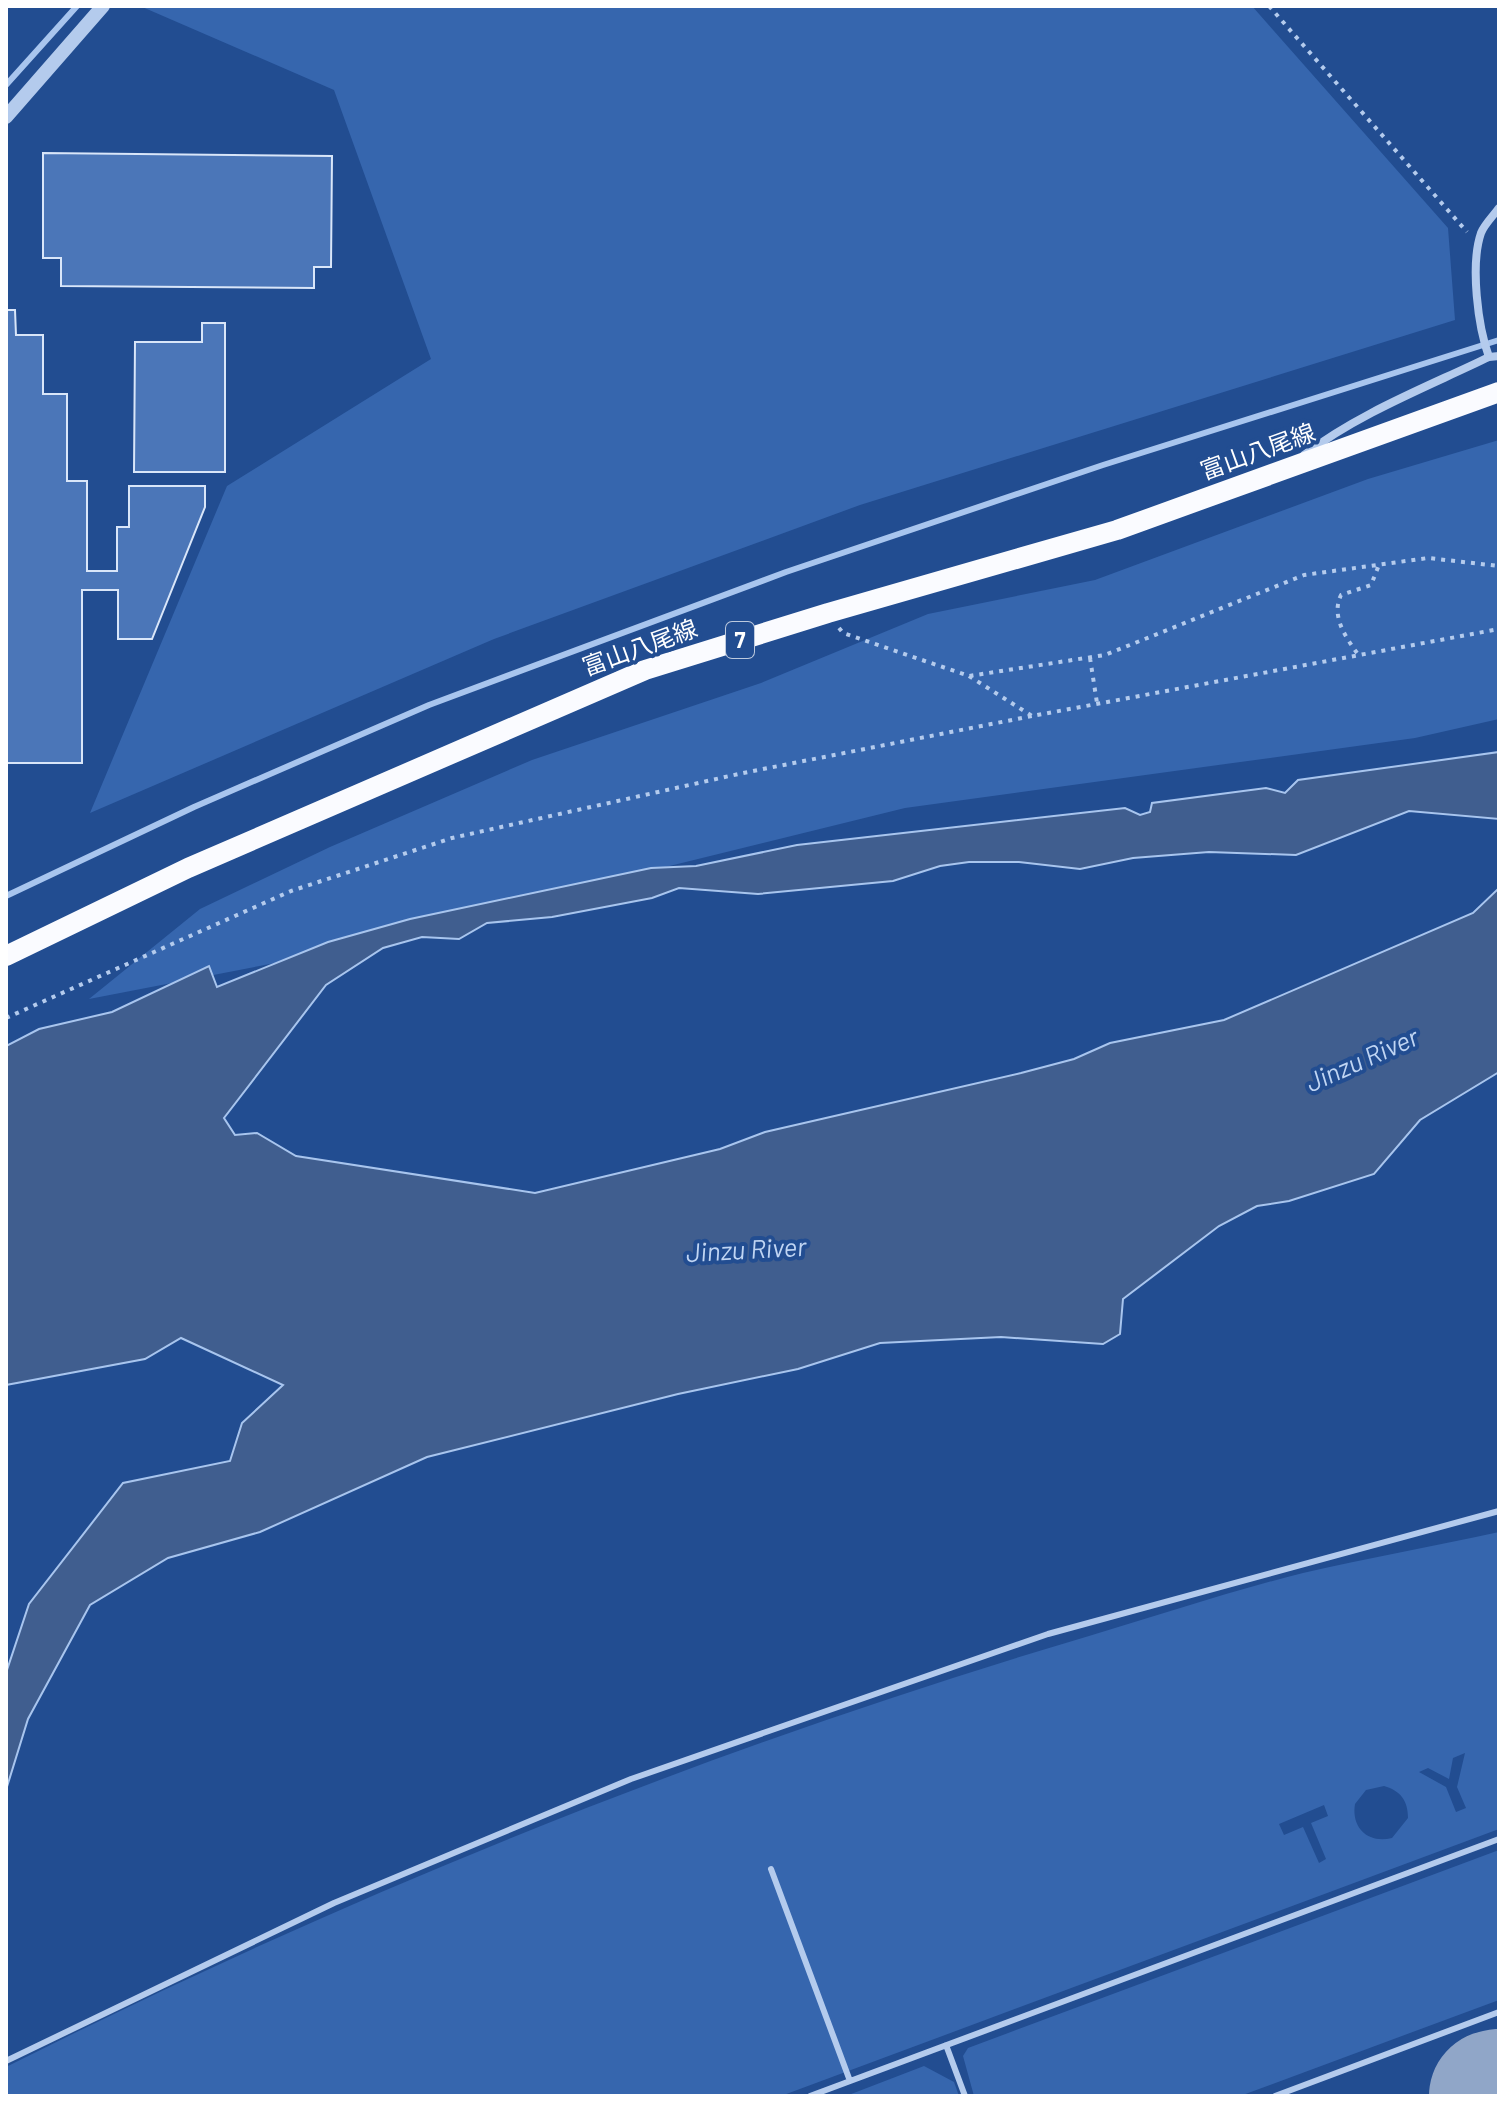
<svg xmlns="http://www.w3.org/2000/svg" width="1505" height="2102" viewBox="0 0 1505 2102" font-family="Barlow,'Noto Sans JP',sans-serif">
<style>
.green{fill:#3666ae;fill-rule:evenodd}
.water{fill:#405e8f;stroke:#a8c5ee;stroke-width:2}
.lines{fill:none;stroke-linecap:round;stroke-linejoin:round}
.stream{stroke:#a8c5ee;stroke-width:6}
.runway{stroke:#90a6c8;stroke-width:132}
.building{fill:#4b76b8;stroke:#d9e6f9;stroke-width:2}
.path{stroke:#b4cbed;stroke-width:4;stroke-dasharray:4 6;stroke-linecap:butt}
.service{stroke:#b4cbed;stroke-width:6}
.minor{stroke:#b4cbed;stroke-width:8}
.tertiary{stroke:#b4cbed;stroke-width:14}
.primary{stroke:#fafbff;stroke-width:20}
.labels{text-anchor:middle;stroke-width:8;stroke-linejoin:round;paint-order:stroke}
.shield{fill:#224d91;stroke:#bdcade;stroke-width:2}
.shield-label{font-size:22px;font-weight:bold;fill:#fff}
.street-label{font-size:24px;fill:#fff;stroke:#224d91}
.water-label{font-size:26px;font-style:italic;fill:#c0d5f3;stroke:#224d91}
</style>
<rect width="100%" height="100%" fill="#224d91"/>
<path class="green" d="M140,6H1252L1448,228L1455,320L860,505L494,639L90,813L227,486L431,359L334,90Z
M1499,440V719L1415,738L905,808L275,963L89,999L200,909L330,847L532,760L761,683L928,614L1095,580L1368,479Z
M1499,1532V1829L781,2096H6V2067C354,1892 716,1746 1089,1636C1160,1615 1231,1591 1303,1573C1368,1558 1434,1546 1499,1532ZM1465,1753L1457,1787L1466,1808L1456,1812L1446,1787L1419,1772L1428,1768L1449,1779L1453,1758ZM1384,1786C1401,1791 1408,1801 1408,1818L1392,1838C1368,1844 1351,1828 1355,1804L1366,1790ZM1324,1805L1328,1816L1311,1823L1326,1859L1319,1863L1303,1827L1284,1835L1279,1824Z
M1499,1850V2000L1240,2096H974L963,2056L968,2048Z
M924,2066L954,2082L959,2096H846Z"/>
<path class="water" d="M1499,752V819L1409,811L1296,855L1209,852L1133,858L1080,869L1019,862H969L940,866L893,881L758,894L679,888L652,898L552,917L487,923L459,939L422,937L383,948L326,985L224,1118L235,1135L257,1133L296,1156L535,1193L720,1149L765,1132L1021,1073L1074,1059L1110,1043L1224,1020L1473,913L1499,888V1072L1420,1120L1374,1174L1289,1201L1257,1206L1219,1226L1123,1299L1120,1334L1103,1344L1001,1337L880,1343L798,1369L678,1394L427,1457L260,1532L168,1558L90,1605L28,1719L6,1790V1673L29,1604L123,1483L230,1461L242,1423L283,1385L181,1338L145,1359L6,1385V1046L39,1029L112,1012L209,966L217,987L328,942L410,919L651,868L696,866L797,845L1125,808L1140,815L1150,812L1152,803L1266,788L1285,793L1298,780Z"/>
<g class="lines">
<path class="stream" d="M6,85L77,6
M6,896L194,807L429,705L786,572L1103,465L1499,340"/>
<path class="runway" d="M1495,2096L1499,2095"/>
</g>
<path class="building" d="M43,153L332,156L331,267H314V288L61,286V258H43Z
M6,310H15L16,335H43V394H67V481H87V571H117V527H129V486H205V507L152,639H118V590H82V763H6Z
M202,323H225V472H134L135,342H202Z"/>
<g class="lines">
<path class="path" d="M1269,6L1467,232
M839,628L843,633L969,676L1105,655L1304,575L1428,558L1499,566
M1357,653C1345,636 1331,616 1341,595L1371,585L1379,565
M1090,658L1097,703
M969,676L1032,716L1499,629
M6,1018L291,891L452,838L743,773L1032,716"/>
<path class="service" d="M771,1869L850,2081
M946,2045L965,2096
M6,2061L334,1903L631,1779L1048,1634L1499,1511
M810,2096L1499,1839
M1275,2096L1499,2012"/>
<path class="minor" d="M1489,357C1478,327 1470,265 1481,233C1484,225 1493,216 1499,208
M1304,455C1359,413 1427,387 1489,357L1499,356"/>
<path class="tertiary" d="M6,117L103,6"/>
<path class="primary" d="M6,956L188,868L645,670L828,613L1117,530L1499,392"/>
</g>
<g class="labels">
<rect class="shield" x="726" y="622" width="28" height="36" rx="6"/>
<g class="shield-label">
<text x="740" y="648">7</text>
</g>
<g class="street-label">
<text transform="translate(1258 452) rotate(-20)" y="8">富山八尾線</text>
<text transform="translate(640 648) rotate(-20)" y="8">富山八尾線</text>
</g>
<g class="water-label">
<text transform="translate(1362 1060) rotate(-24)" y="9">Jinzu River</text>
<text transform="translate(746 1250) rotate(-3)" y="9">Jinzu River</text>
</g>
</g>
<rect width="1505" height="2102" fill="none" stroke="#ffffff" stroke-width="16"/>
</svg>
